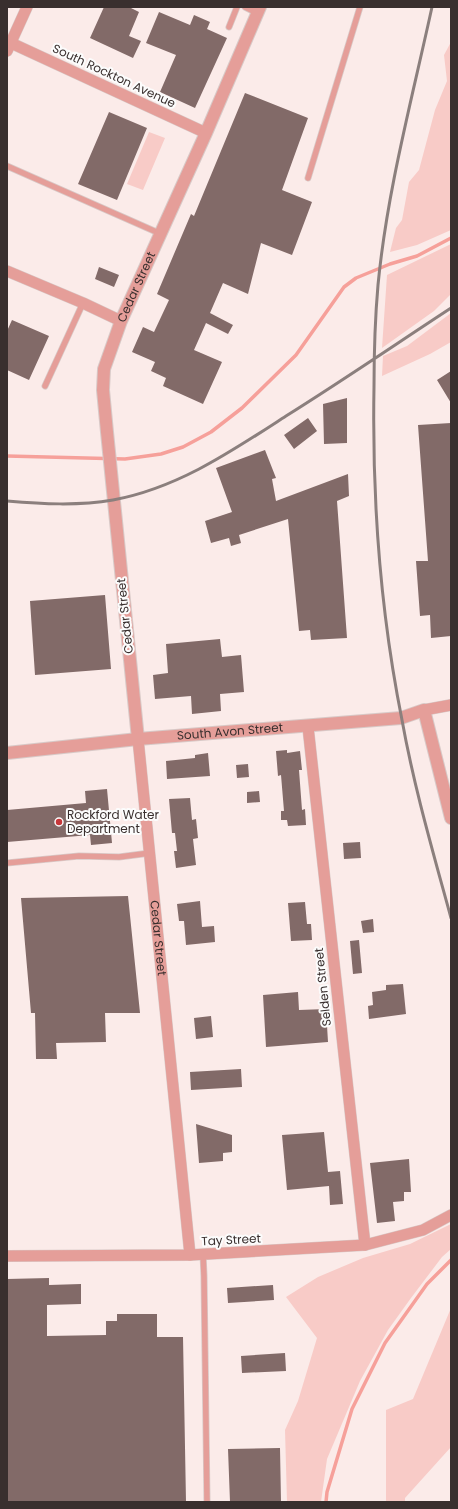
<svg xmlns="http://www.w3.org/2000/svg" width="458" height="1509" viewBox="0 0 458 1509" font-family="Poppins,sans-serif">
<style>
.green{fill:#f8cbc7}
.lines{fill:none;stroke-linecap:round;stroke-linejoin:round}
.stream{stroke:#f6a09a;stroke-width:3.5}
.building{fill:#826a68}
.service-casing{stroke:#d8c9c7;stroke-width:7}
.minor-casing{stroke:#d8c9c7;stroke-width:12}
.tertiary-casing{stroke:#d8c9c7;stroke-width:14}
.service{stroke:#e59e99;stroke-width:5.5}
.minor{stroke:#e59e99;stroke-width:11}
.tertiary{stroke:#e59e99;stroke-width:12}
.rail{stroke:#8b7f7d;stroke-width:3}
.poi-dot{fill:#c6373a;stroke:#fcfcfc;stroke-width:1.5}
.labels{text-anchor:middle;stroke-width:4;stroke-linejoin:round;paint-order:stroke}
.street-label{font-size:12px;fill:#392f2e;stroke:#fcfcfc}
.poi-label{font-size:12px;fill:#392f2e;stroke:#fcfcfc;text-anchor:start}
</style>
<rect width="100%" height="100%" fill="#fbebe9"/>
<path class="green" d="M451,42V230L417,245L390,252L396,228L402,220L409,182L419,170L435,110L447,81L444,55Z
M149,132L165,138L143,190L127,184Z
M451,244V294L434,311L382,348L387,275Z
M451,313V342L430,354L382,376L383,356L407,346Z
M451,1224V1249L442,1257L411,1298L388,1330L360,1381L327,1459L321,1502H287L285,1430L298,1401L317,1338L286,1297L318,1277L363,1258L410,1244Z
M451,1308V1447L405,1498V1502H386V1410L413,1399Z"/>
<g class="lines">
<path class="stream" d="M7,456L125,459L161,454L183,447L211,432L242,408L296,355L344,287L356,278L390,264L417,256L451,238
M326,1502L327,1492L352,1409L385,1343L427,1284L451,1260"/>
</g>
<path class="building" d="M104,7H129L139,12L129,36L141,41L133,58L90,38Z
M159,12L190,25L194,15L210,22L207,29L227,38L195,108L160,92L176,55L146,43Z
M245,93L308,118L282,190L312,202L292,255L261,243L248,294L223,283L210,313L233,325L228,334L206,323L194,350L222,362L203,404L163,386L166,378L151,371L155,362L132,352L143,327L154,332L169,300L157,294L191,214L194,216Z
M109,112L147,128L117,200L78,184Z
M99,267L119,275L114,287L95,279Z
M12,320L49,336L29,380L7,370V331Z
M451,371V403L437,380Z
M347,398V443L324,444L323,404Z
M308,418L317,431L294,449L284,435Z
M451,423V636L431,638L430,615L420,616L416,561H428L418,425Z
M265,450L276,478L272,479L276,501L348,474L349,496L337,501L347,638L311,640L310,630L299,631L288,519L239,535L241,543L231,546L229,538L211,543L205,521L232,512L216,468Z
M105,595L111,669L35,675L30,601Z
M220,639L222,657L241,655L244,692L220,694L221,711L192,714L191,696L155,699L153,675L168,673L166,644Z
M287,750V753L300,751L302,770H299L302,810L305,809L306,825L288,826L287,820H281V811H284L281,775L278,776L276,751Z
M208,753L210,776L167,779L166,761L195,758V755Z
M248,764L249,777L237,778L236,765Z
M107,789L112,843L91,845L90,835L7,842V810L86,803L85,791Z
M259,791L260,802L247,803V792Z
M190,798L192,820L196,819L198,838L193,839L196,865L176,868L174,851H177L175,833H172L169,799Z
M360,842L361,858L344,859L343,843Z
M128,896L140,1013H105L106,1042L56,1043L57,1059H36L35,1013H31L21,898Z
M200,901L202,927L214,926L215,942L186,945L184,921H179L177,904Z
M305,902L307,924H311L312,940L291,941L288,903Z
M373,919L374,932L363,933L361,921Z
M359,940L362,973L353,974L350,941Z
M403,984L406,1014L369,1019L368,1006L373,1005L372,992L386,990V985Z
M298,992L299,1010L326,1009L328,1042L266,1047L263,995Z
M211,1016L213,1037L196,1039L194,1018Z
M241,1069L242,1087L191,1090L190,1072Z
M196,1124L232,1135V1152L223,1153V1161L199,1163Z
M324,1132L328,1172L340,1171L343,1204L330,1205L329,1186L287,1190L282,1135Z
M409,1159L411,1192H404V1201L393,1202L395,1221L377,1223L370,1163Z
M49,1278V1285L81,1284V1304L47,1305V1336L106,1335V1321H117V1314H157V1337H183L186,1502H7V1279Z
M273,1285L274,1300L228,1303L227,1288Z
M285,1353L286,1371L242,1373L241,1356Z
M280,1448L281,1502H230L228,1449Z"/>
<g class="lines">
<g class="service-casing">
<path id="service" d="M245,7L257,13
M229,27L237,7
M7,166L161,234
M308,178L360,7
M45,386L83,303
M7,863L79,856L119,857L150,853
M203,1254L204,1276L207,1502"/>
</g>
<g class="minor-casing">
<g id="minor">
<path d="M11,43L206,133"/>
<path d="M7,51L27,7"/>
<path d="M7,271L83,303L121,321"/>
<path d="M424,710L451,705"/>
<path d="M308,727L365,1245"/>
<path id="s1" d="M138,739L190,1255"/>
<path d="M7,1256L190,1255L365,1245L423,1230L451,1215"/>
</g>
</g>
<g class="tertiary-casing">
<g id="tertiary">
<path id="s2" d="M138,739L107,432L103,390L104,369L121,321L206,133L260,7"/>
<path id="s3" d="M7,753L138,739L401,718L424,710L451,818"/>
</g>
</g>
<use href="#service" class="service"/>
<use href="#minor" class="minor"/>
<use href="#tertiary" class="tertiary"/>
<path class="rail" d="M432,7C412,99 387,191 378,285C375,319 374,353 374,387C372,499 380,610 402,720C414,787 433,852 451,918
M7,501C42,504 78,506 113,500C178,488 232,451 286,416C342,381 396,344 451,308"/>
</g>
<circle class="poi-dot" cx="59" cy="822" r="4"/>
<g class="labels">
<g class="street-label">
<text transform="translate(114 76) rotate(25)" y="4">South Rockton Avenue</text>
<text dy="4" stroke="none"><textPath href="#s2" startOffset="460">Cedar Street</textPath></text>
<text transform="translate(125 616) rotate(-96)" y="4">Cedar Street</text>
<text dy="4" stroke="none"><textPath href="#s3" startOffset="224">South Avon Street</textPath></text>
<text dy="4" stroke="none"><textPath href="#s1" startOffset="200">Cedar Street</textPath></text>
<text transform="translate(323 987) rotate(-96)" y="4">Selden Street</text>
<text transform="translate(231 1240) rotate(-3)" y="4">Tay Street</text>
</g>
<g class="poi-label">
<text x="67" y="819">Rockford Water<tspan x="67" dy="14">Department</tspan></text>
</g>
</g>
<rect width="458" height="1509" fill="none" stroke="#392f2e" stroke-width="16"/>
</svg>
